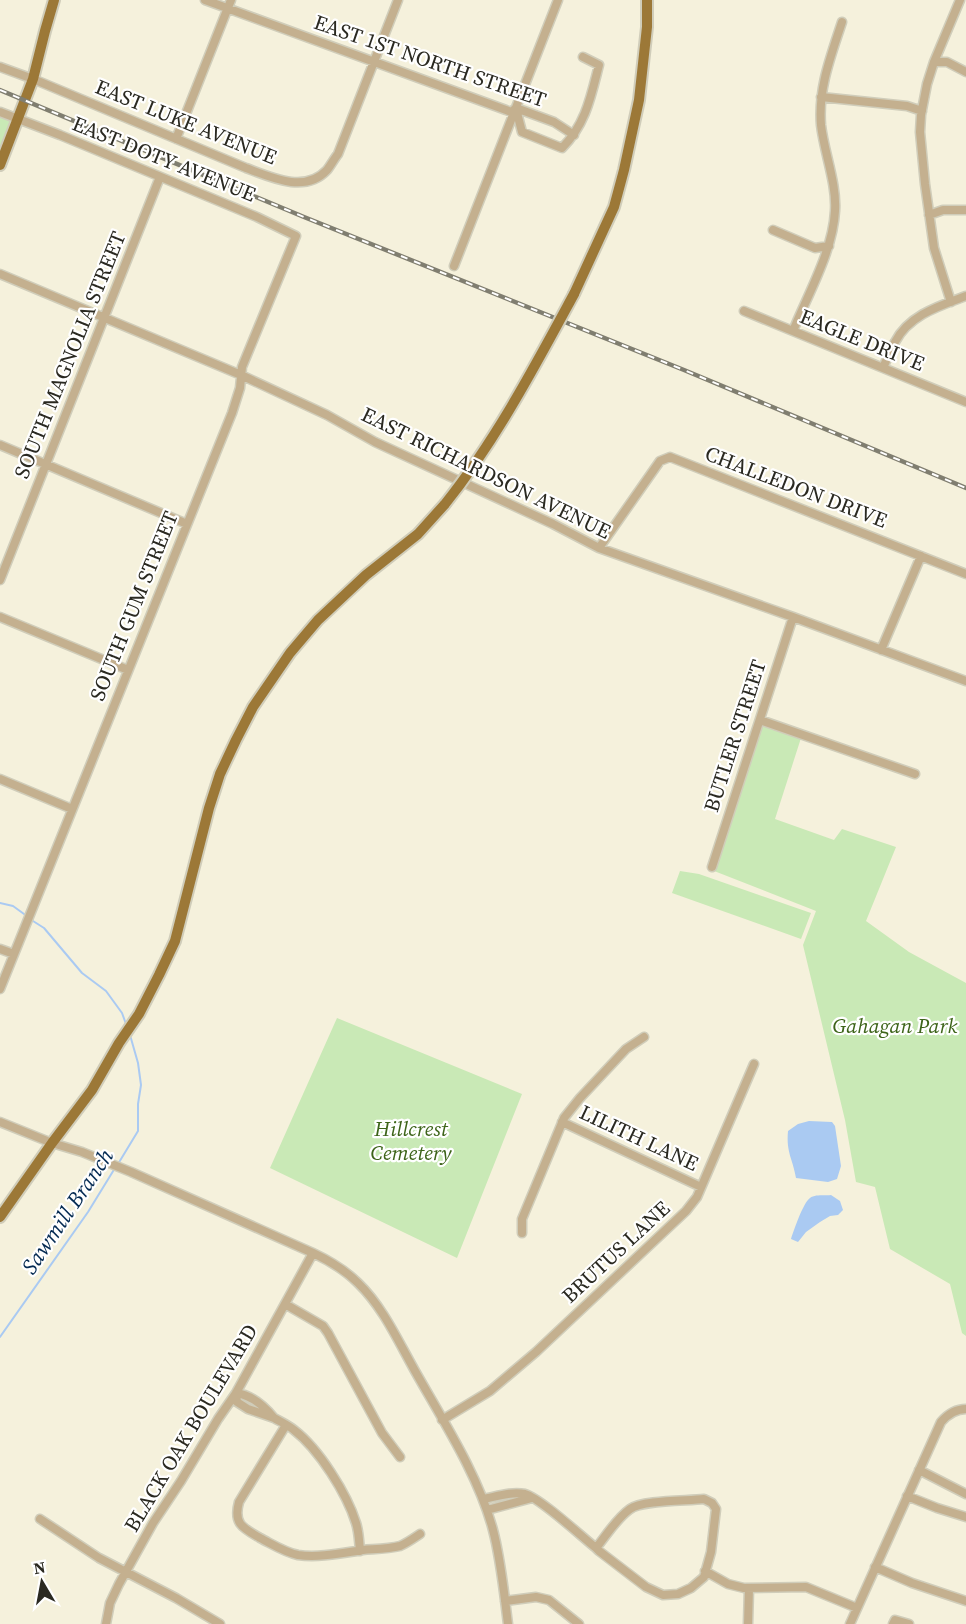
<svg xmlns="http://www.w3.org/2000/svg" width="966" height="1624" viewBox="0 0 966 1624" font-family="'Source Serif 4',serif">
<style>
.green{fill:#c9e9b6}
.water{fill:#aacaf2}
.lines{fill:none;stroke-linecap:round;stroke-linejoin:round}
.stream{stroke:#aacaf2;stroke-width:2}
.minor-casing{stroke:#d0cdba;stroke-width:11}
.major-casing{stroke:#d0cdba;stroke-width:14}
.minor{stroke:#c4b08f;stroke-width:8}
.major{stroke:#9c7837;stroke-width:10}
.rail-casing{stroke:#807e70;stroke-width:4.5}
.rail{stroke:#fff;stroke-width:2;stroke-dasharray:7;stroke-linecap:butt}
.major-bridge-casing{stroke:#d0cdba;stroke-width:14;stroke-linecap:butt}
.major-bridge{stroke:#9c7837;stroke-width:10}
.labels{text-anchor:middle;stroke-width:4.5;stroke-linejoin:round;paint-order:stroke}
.street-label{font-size:21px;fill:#2a2921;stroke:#fff}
.park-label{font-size:21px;font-style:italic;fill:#3d6419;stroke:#fff}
.water-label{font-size:22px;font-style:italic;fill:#042a52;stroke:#fff}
</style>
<rect width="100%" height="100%" fill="#f5f1dc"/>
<path class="green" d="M0,112L18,119L0,156Z
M762,724L801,738L775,819L834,840L842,829L896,847L866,921L909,952L966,983V1336L962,1333L950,1284L890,1249L875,1187L856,1182L845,1120L803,945L816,911L709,869Z
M680,871L699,874L811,913L801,939L672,893Z
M337,1018L522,1094L457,1258L270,1168Z"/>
<path class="water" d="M809,1121L832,1122L835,1126L841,1166L837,1179L828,1182L796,1178C793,1159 786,1153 788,1131L798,1124Z
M831,1195L840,1201L843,1210L838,1215L830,1216L820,1222L806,1232L798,1242L791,1239C794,1230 803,1203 810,1198C815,1194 825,1196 831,1195Z"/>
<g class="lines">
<path class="stream" d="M0,903L13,906L24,914
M33,921L44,928L82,973L106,991L122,1013L126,1024
M118,1164L138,1131V1104L141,1085L138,1063L130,1035
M0,1337L88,1212L115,1168"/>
<g class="minor-casing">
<path id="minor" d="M205,0L506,110L511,112L516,108L554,122L574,135
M934,62H947L966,72
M0,67L33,79L246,168C270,177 305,194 327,170C331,165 334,159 338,154L398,0
M821,97L907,106L922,111
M516,109L522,132L562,148C586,124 591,96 599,65L583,57
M0,112L60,135L257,217L296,236L242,367L240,388L232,413L0,989
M176,139L231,0
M929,215L943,210H966
M773,230L815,248L829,246
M454,266L558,0
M0,274L241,375L327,415L375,442L553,524L599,548L793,617L966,681
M951,302L934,248L925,184L920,132L921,115L927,84L934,62L960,0
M744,311L966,402
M793,331C808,294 833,251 835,211C837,184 824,152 821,125C818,88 831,56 842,22
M883,368C887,359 890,350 895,342C909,315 939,306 966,296
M0,445L187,524
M599,548L660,461L670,457L966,574
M0,580L160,177
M0,617L128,670
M881,650L921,556
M760,720L915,774
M0,779L72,809
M712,867L793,617
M0,949L14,954
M0,1122L52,1143L82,1152L131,1172L313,1253C330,1261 345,1270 358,1283C383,1307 398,1341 415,1371C442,1419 479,1476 493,1530C501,1560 504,1593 508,1624
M562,1122L701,1187
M522,1233V1219L564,1118L580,1098L626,1049L644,1037
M285,1304L323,1326L328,1333L382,1433L400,1457
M236,1393C252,1395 264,1406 274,1418L248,1409L237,1402Z
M274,1418C281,1422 288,1425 294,1430C319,1449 347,1494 356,1523C359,1532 359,1541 360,1551
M442,1420L490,1391L536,1352L686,1211L697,1197L754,1064
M286,1425L239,1502C233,1524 243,1528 260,1538C272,1544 284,1552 298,1555C319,1558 342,1553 363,1550C375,1549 388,1549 400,1546C407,1543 414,1538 420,1534
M919,1470L966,1494
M907,1496L937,1508L966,1517
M483,1499C495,1497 511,1491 525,1494C540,1498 581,1536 596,1548L599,1551L646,1587L663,1595L678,1594L691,1588L704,1577L711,1552L716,1509L712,1503L704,1499C687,1501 642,1500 630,1509C616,1519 606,1536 596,1548
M487,1510L532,1498
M40,1519L99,1558L176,1598L220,1624
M875,1567L912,1583L966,1601
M705,1571L728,1584L744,1588L806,1587L857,1608
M505,1601L536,1597L549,1600L579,1624
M106,1624L110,1603L119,1584L153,1523L181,1481L218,1419L236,1393L313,1253
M748,1624L749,1588
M850,1624L941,1422C948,1414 955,1409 966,1409
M893,1624L895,1620L909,1624"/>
</g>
<g class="major-casing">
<path id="major" d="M0,165L33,79L45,31L54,0
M574,294L614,207L624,170L639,100L647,27V0
M0,1217L52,1143L92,1090L119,1043L139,1014L159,975L175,941L209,808L220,774L236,740L253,707L290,653L318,620L366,575L418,534L445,504"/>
</g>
<use href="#minor" class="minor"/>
<use href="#major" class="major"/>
<g class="rail-casing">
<path id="rail" d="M0,90L304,217L684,370L966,488"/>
</g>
<use href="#rail" class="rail"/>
<g class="major-bridge-casing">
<path id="major-bridge" d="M445,504C496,440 535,366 574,294"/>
</g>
<use href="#major-bridge" class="major-bridge"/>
</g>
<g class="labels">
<g class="street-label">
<text transform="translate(430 61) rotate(19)" y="7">EAST 1ST NORTH STREET</text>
<text transform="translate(186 122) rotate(22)" y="7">EAST LUKE AVENUE</text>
<text transform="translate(164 159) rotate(22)" y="7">EAST DOTY AVENUE</text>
<text transform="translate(862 340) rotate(22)" y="7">EAGLE DRIVE</text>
<text transform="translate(70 355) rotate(-68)" y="7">SOUTH MAGNOLIA STREET</text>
<text transform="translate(486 473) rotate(26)" y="7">EAST RICHARDSON AVENUE</text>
<text transform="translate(796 487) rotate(21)" y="7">CHALLEDON DRIVE</text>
<text transform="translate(134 606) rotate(-68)" y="7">SOUTH GUM STREET</text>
<text transform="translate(735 736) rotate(-72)" y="7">BUTLER STREET</text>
<text transform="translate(639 1138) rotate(25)" y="7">LILITH LANE</text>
<text transform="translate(616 1252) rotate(-43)" y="7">BRUTUS LANE</text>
<text transform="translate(191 1428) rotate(-59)" y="7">BLACK OAK BOULEVARD</text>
</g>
<g class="park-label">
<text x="895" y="1033">Gahagan Park</text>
<text x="411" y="1136">Hillcrest<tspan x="411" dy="24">Cemetery</tspan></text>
</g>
<g class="water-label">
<text transform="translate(67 1211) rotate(-56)" y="8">Sawmill Branch</text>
</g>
</g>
<g transform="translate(42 1582) rotate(350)" stroke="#ffffff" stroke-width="4.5" paint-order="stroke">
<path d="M0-4.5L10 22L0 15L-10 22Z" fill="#2a2921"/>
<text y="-9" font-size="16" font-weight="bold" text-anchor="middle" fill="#2a2921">N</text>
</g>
</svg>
